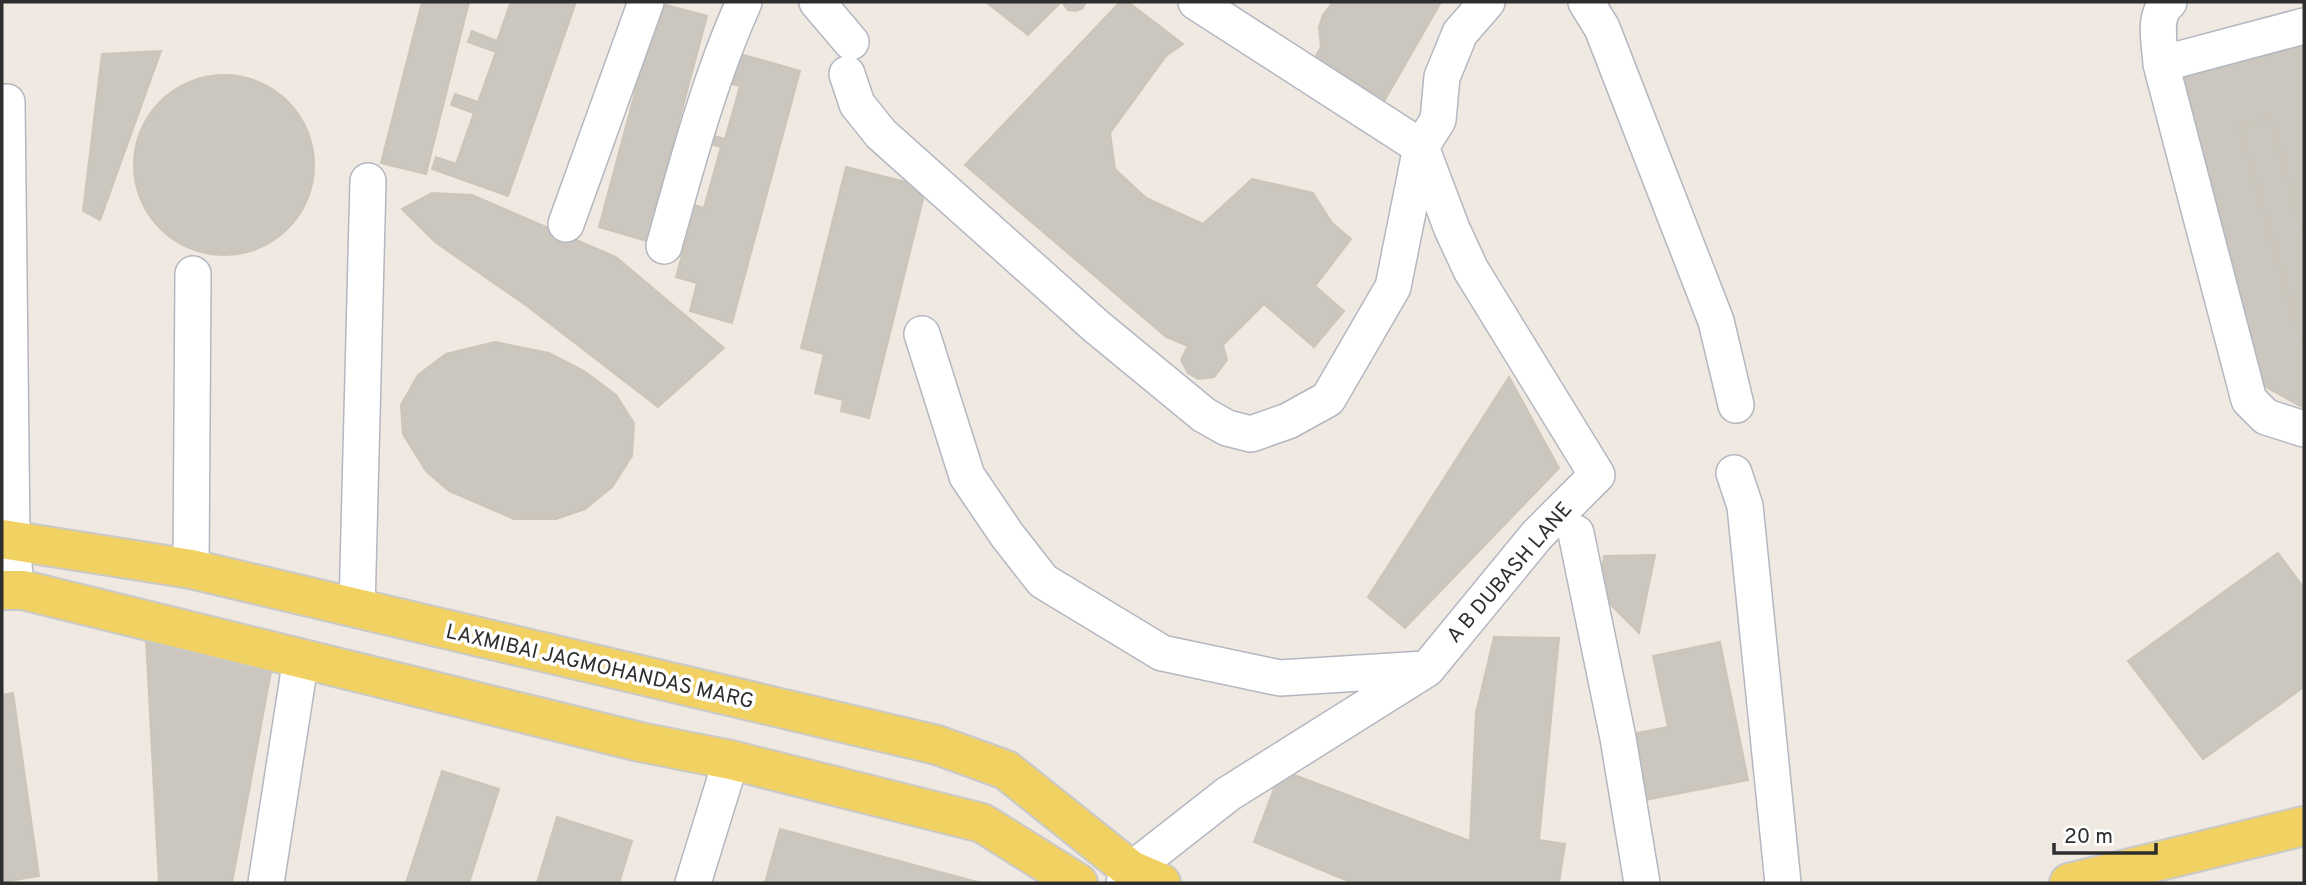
<svg xmlns="http://www.w3.org/2000/svg" width="2306" height="885" viewBox="0 0 2306 885" font-family="Overpass,sans-serif">
<style>
.building{fill:#cbc7bf;stroke:#cbc5ba;stroke-width:2}
.lines{fill:none;stroke-linecap:round;stroke-linejoin:round}
.minor-casing{stroke:#b4b7c1;stroke-width:38}
.major-casing{stroke:#c9c9c9;stroke-width:42}
.minor{stroke:#fff;stroke-width:35}
.major{stroke:#f2d163;stroke-width:38}
.labels{text-anchor:middle;stroke-width:7;stroke-linejoin:round;paint-order:stroke}
.street-label{font-size:21px;fill:#2e2e2e;stroke:#fff}
</style>
<rect width="100%" height="100%" fill="#efe9e1"/>
<path class="building" d="M422,2H469L426,174L381,163Z
M511,2H576L508,196L432,169L436,157L456,164L474,113L451,105L455,94L478,102L496,52L468,42L472,31L497,41Z
M986,2H1061L1028,35Z
M1062,2H1086L1082,9L1075,11L1068,10Z
M1120,2H1128L1183,44L1166,56L1110,133L1115,169L1146,198L1203,224L1252,179L1313,193L1332,223L1351,239L1315,286L1344,311L1314,347L1264,304L1223,345L1227,360L1214,377L1198,379L1188,373L1181,360L1188,346L1166,337L965,165Z
M1333,2H1441L1378,112L1307,72L1321,47L1319,27L1323,15Z
M659,3L707,16L647,241L599,227Z
M2304,42V237L2270,117L2239,126L2302,342H2304V408L2257,382L2171,79Z
M2304,42V408L2257,382L2171,79Z
M723,49L800,71L732,323L690,311L697,283L676,277L691,223L673,218L678,200L704,208L721,147L698,141L700,132L725,139L740,86L715,79Z
M161,51L100,220L83,211L102,54Z
M134 165a90 90 0 1 1 180 0a90 90 0 1 1-180 0Z
M846,167L926,187L869,418L841,411L843,400L815,393L824,354L801,348Z
M432,193L472,195L616,257L724,348L658,407L527,306L435,242L402,209Z
M495,342L549,353L584,371L616,395L634,423L632,456L612,487L585,509L556,519H514L449,491L426,471L403,434L401,405L418,375L446,354Z
M1509,377L1559,468L1405,628L1368,597Z
M2278,553L2304,588V687L2203,759L2128,661Z
M1655,555L1639,633L1599,593L1604,556Z
M1494,637L1559,638L1539,840L1565,844L1559,883H1353L1254,842L1281,770L1470,841L1476,713Z
M146,638L272,666L232,883H159Z
M1720,642L1748,780L1640,801L1627,735L1668,727L1653,656Z
M13,693L39,876L2,882V695Z
M442,771L499,789L469,883H406Z
M557,817L632,841L619,883H537Z
M780,829L981,883H765Z"/>
<g class="lines">
<g class="minor-casing">
<path id="minor" d="M817,2L851,42
M1586,2L1602,28L1716,321L1736,405
M2304,26L2161,64L2249,400L2266,417L2304,429
M2161,64C2160,44 2152,15 2169,2
M847,74L857,104L881,134L1097,327L1204,415L1227,428L1251,434L1288,421L1328,399L1393,287L1421,147L1196,2
M7,102L12,539L16,590
M566,224L646,2
M664,246C687,164 709,80 744,2
M922,334L967,476L1007,535L1043,581L1162,653L1280,678L1424,669
M1734,473L1745,506L1783,883
M1576,533L1618,738L1642,883
M191,569L193,274
M357,609L368,181
M266,883L301,658
M693,883L731,760
M1124,883L1131,870L1228,794L1427,669L1537,535L1597,475L1471,270L1452,229L1421,147L1438,120L1442,77L1460,33L1487,2"/>
</g>
<g class="major-casing">
<path id="major" d="M2,539L191,569L937,745L1006,770L1131,870L1161,883
M2,590H23L640,742L731,760L982,823L1078,883
M2069,883L2304,826"/>
</g>
<use href="#minor" class="minor"/>
<use href="#major" class="major"/>
</g>
<g class="labels">
<g class="street-label">
<text transform="translate(1509 572) rotate(-49)" y="7">A B DUBASH LANE</text>
<text transform="translate(600 666) rotate(13)" y="7">LAXMIBAI JAGMOHANDAS MARG</text>
</g>
</g>
<rect width="2306" height="885" fill="none" stroke="#2e2e2e" stroke-width="7"/>
<path d="M2054 843v10h102v-10" fill="none" stroke="#2e2e2e" stroke-width="3.5"/>
<text x="2064" y="843" font-size="21" fill="#2e2e2e" stroke="#ffffff" stroke-width="5" paint-order="stroke">20 m</text>
</svg>
